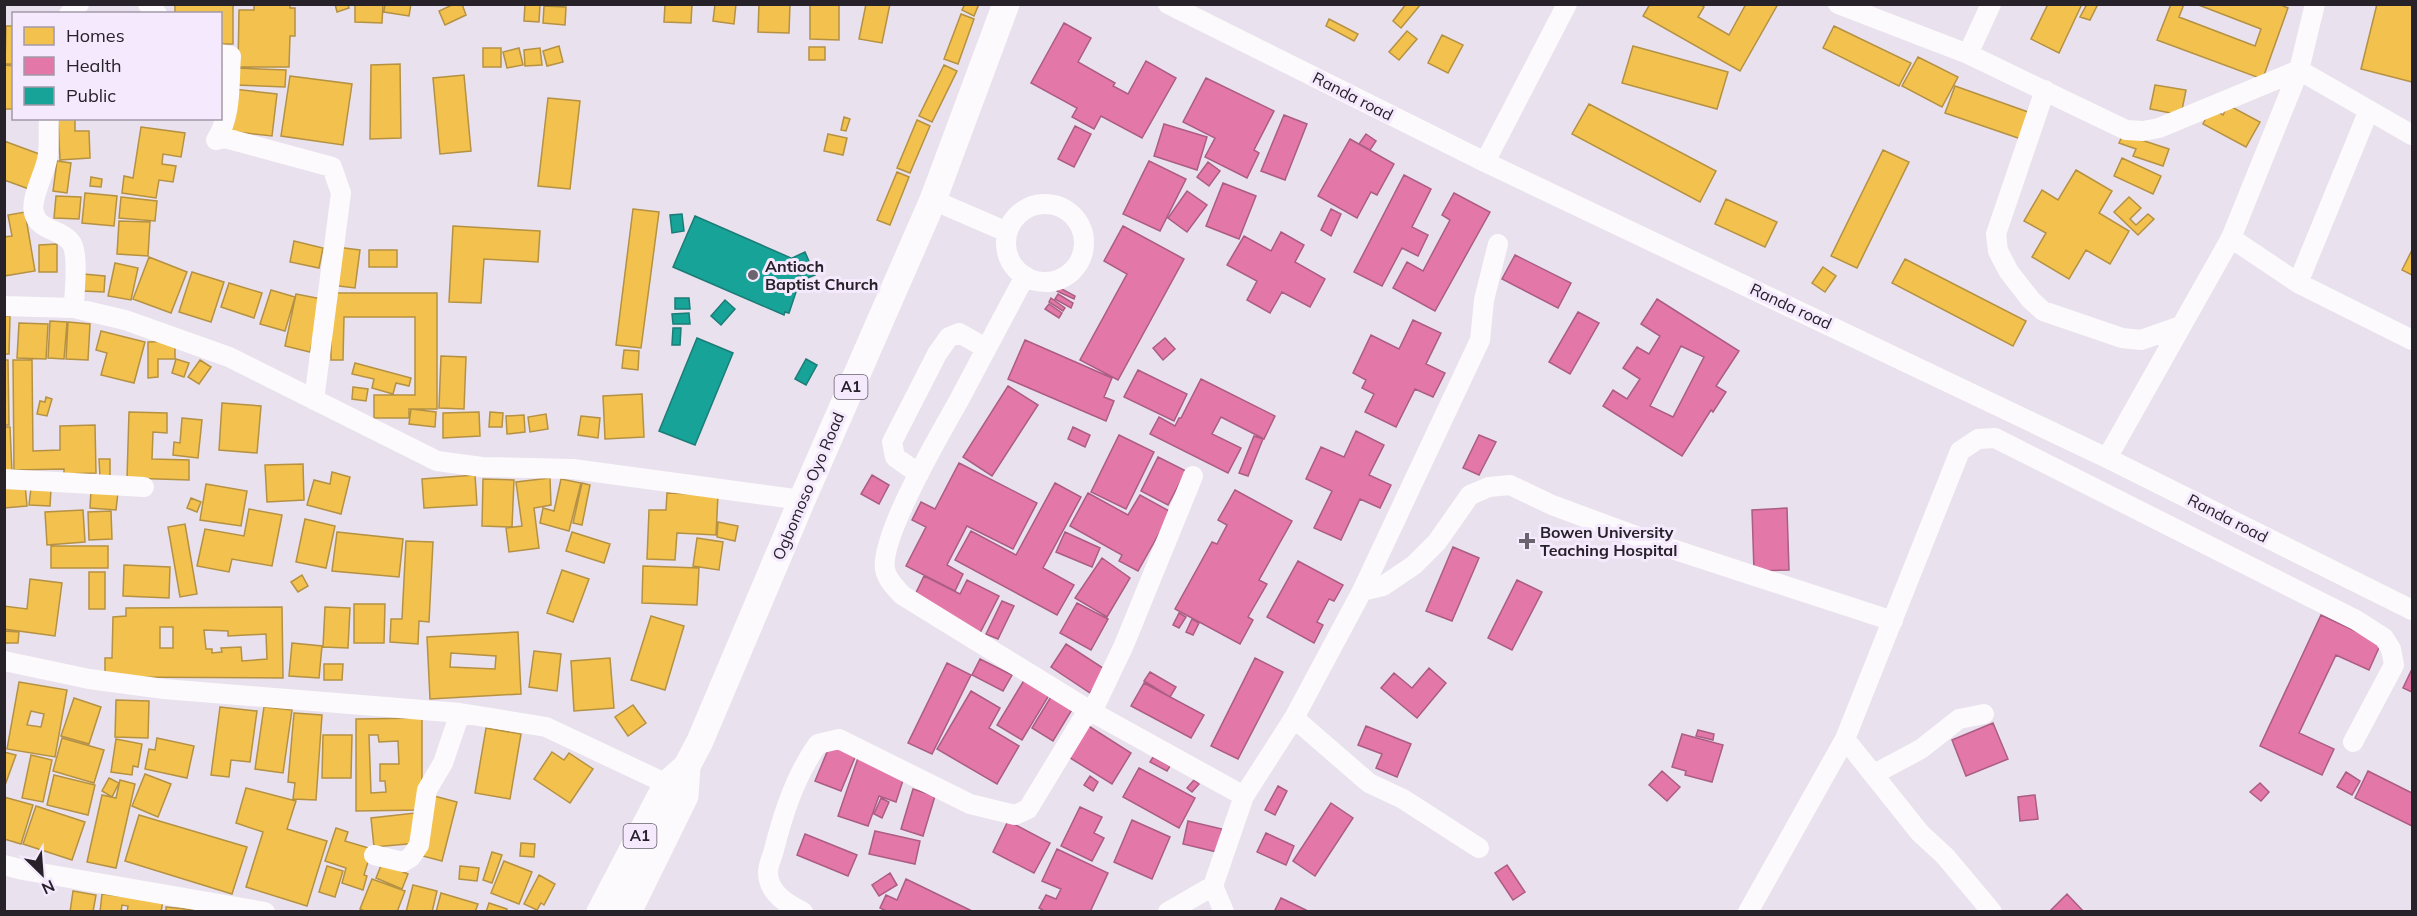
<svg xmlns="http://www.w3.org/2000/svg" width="2417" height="916" viewBox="0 0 2417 916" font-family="Mulish,sans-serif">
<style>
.homes{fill:#f2c14e;stroke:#b59143;stroke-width:1.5;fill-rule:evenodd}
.health{fill:#e377a8;stroke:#ab5d82;stroke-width:1.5;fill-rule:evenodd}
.public{fill:#17a398;stroke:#1c7c77;stroke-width:1.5}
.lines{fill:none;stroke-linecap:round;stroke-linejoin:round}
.minor{stroke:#fcfafc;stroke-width:20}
.highway{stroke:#fcfafc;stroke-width:27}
.poi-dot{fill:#6b646e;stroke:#f5e9fd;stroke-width:2}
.labels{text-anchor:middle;stroke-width:6;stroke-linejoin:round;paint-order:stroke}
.shield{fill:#f5e9fd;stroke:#655d69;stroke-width:1.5}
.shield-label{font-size:15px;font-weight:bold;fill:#27212a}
.street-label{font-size:16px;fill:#27212a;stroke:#f5e9fd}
.poi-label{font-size:16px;font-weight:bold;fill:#27212a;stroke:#f5e9fd;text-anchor:start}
</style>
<rect width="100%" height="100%" fill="#e9e1ed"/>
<path class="homes" d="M175,4H233V44H220V14H175Z
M254,4H290V8H295V36H290L289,67H238L239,10H254Z
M335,4H348L349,8L337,12Z
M355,4H383L382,23L355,22Z
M385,4H411L409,16L384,12Z
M454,4H462L466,15L445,25L439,11Z
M525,4L540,5L539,22L524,21Z
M665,4H692L691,23L664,22Z
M715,4H736L734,24L713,21Z
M759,4H790L789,33L758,32Z
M810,4H839V40L810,39Z
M866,4H890L882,43L859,39Z
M965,4H979L974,16L962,10Z
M1406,4H1421L1401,28L1393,21Z
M1650,4H1700L1704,7L1698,17L1729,35L1746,4H1778L1740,71L1643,16Z
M2048,4H2082L2059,53L2031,39Z
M2087,4H2098L2090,20L2080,17Z
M2171,4H2184L2179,17L2255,46L2261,29L2196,4H2279L2288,8L2263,78L2262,79L2157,40Z
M2377,4H2412V82L2361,69Z
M544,6L566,7L565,25L543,23Z
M961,14L974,19L958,64L944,59Z
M1329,19L1358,34L1354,41L1326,26Z
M6,26H14V64H5Z
M1834,26L1911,63L1899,86L1823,48Z
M1407,31L1417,39L1399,60L1389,52Z
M1442,35L1463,45L1448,73L1428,63Z
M559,46L563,62L547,66L543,51Z
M1633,46L1728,72L1717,109L1622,83Z
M809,47H825V60H809Z
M483,48H501V67H483Z
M519,48L523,65L507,68L503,52Z
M540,48L542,65L525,66L524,50Z
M1918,57L1958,77L1942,107L1902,86Z
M400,64L401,138L370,139L371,65Z
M4,65L14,66V109H4Z
M944,65L957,71L932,122L919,116Z
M235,68L286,70L285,87L234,85Z
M464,75L471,151L440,154L433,78Z
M290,76L352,84L343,145L281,136Z
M2155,85L2186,90L2181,115L2150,109Z
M1955,86L2031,113L2021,139L1945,113Z
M233,89L277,94L272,136L228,131Z
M548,98L580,101L570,189L538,186Z
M1589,104L1716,171L1700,202L1572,134Z
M2228,105L2260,122L2246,147L2203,124L2211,108L2223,115Z
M844,117L850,119L846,131L841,130Z
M58,118H75V131H89L90,158L60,160Z
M917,120L930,126L910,173L897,168Z
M141,127L185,133L181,157L163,154L162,164L176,166L173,182L159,180L156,198L122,193L124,176L133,178Z
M828,134L847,138L843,155L824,151Z
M2123,134L2169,149L2163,166L2133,156L2136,149L2119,143Z
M4,141L42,155L29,189L4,180Z
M1883,150L1909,162L1857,268L1831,256Z
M2122,158L2161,176L2153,194L2114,176Z
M57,161L71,163L67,193L53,191Z
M2076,170L2112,191L2099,213L2129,231L2110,264L2086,250L2069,279L2032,257L2046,233L2024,221L2042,190L2058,200Z
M897,172L909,177L890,225L877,220Z
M91,177L102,179L101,187L90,186Z
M85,193L117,196L114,226L82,223Z
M56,196L81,197L79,219L54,218Z
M121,197L157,201L155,221L119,218Z
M2129,197L2141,208L2130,219L2136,225L2148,214L2154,219L2138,235L2114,212Z
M1726,199L1777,222L1765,247L1715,224Z
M633,209L659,212L641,348L616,345Z
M25,212L35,271L4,276V237L12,236L8,215Z
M119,221L150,222L148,256L117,254Z
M453,226L540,231L538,262L484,259L481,303L449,302Z
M294,241L323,248L319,268L290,262Z
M57,244V272H39V245Z
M336,247L360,250L355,288L331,285Z
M369,250H397V267H369Z
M2412,250V275L2402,270Z
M149,257L187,272L171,313L133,299Z
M1905,259L2026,321L2013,346L1892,283Z
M115,263L138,268L131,300L108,296Z
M1823,267L1836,276L1825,292L1812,283Z
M192,272L224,282L211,322L179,312Z
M83,274L105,276L104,292L82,291Z
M229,283L262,293L254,318L221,307Z
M271,290L295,297L285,331L260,324Z
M331,293H437V409H409V418H374V395H415V317H344L343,360H331Z
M296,294L322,299L310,352L285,346Z
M4,316H10L9,354H4Z
M50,321L67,322L64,359L48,358Z
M68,322L90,324L88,360L66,359Z
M19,323L48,324L46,359L17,358Z
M101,331L145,342L134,383L101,375L107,353L96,350Z
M175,341V359H158V377L148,378V342Z
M624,350L639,351L638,370L622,368Z
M441,356L466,357L464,409L439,408Z
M176,359L189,363L184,377L172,373Z
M4,360H8L9,425H4Z
M13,360H32L33,451L60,450V426L95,425L96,473L64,474V469L14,470Z
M200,360L211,367L199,384L188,377Z
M355,363L411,378L409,386L396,383L393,394L372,388L374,379L352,374Z
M353,387L368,389L366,401L352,399Z
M642,394L644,437L605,439L603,396Z
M46,397L52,399L47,416L37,414L40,401L45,402Z
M222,403L261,406L257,453L219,450Z
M411,409L436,412L435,427L409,424Z
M129,412L167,413V433L153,432L152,459L189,460V480L127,478Z
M479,412L480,436L443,438V413Z
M490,412L503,413L502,427H489Z
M546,414L548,429L530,432L528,417Z
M524,415L525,432L507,434L506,416Z
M581,416L600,418L598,438L578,435Z
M182,418L202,420L198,458L173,455L174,442L180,443Z
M4,427H10L12,472L4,473Z
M99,459H110V477H100Z
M303,464L304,500L267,502L265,465Z
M332,472L350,477L341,514L307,505L314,480L330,484Z
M475,475L477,505L424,508L422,479Z
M550,478L551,505L534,508L539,548L509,552L506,528L522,526L516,482Z
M483,479L514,480L512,527L482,526Z
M561,479L581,483L569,531L540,523L543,508L554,511Z
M582,483L590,485L582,525L573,523Z
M25,484L27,506L4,508V485Z
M206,484L247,491L241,526L200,520Z
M31,488L51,489L50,506L29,505Z
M91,490L118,492L116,510L90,508Z
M667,493L718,495L716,535L677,533L675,560L647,559L649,510H666Z
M191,498L201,502L197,512L187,508Z
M249,509L282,515L272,566L232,559L229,572L197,566L205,529L244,536Z
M83,510L85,542L47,545L45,512Z
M111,511L112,539L89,540L88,512Z
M305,519L335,526L326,568L296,562Z
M718,522L738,526L735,541L717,537Z
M185,524L197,594L180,597L168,527Z
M337,532L403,539L399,577L332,571Z
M572,532L610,544L604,563L566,551Z
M697,538L723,542L719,570L693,566Z
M406,541L433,542L429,622L419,621L418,644L390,642L391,619H402Z
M51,546H108V568H51Z
M124,565L170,567L169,598L123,596Z
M643,566L699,568L697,605L642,603Z
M562,570L589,579L573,622L547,613Z
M89,572H105V609H89Z
M302,575L308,586L298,592L291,582Z
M30,579L62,583L55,636L4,629V606L27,609Z
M354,604H385L384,643H354Z
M282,607L283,678L105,677V658H112L113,617L126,616V608ZM160,627H173V648H160ZM204,630L228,631V636L266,634L267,659L242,661L241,647L221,648L222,652L212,653V649H206Z
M325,607L350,608L348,648L323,647Z
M651,616L684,626L665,690L631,680Z
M4,631L19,632L18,643H4Z
M518,632L521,694L430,699L427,637ZM451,653L496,656L495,669L450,667Z
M292,643L322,646L319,678L289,676Z
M534,651L561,654L557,691L529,687Z
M610,658L614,708L574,711L571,661Z
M324,664H343L342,680H324Z
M19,682L67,690L55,757L7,749ZM31,711L44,714L41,727L27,725Z
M74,698L101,707L89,744L61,736Z
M116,700L149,701L148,738L115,737Z
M633,705L646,723L628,736L615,717Z
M220,707L257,711L250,762L231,760L229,777L211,775Z
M264,707L292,710L283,773L255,769Z
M294,713L322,715L316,800L293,799L295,783L288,782Z
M422,718V810L356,811V719ZM369,735H378L379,742L398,741L399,764H380V781H385L386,792L371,793Z
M486,728L521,734L510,799L475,793Z
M323,735H352L351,778H322Z
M62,738L104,750L94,783L53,771Z
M157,738L194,746L187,778L145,769L149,749L155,750Z
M116,739L142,744L138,767L133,766L132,775L111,772Z
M4,752L16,755L4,788Z
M552,752L564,760L569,753L593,769L570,803L534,779Z
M31,755L52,760L43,802L22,798Z
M145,774L171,784L158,817L132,806Z
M54,775L95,785L88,815L47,805Z
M109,778L119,783L112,797L102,791Z
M120,780L135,784L116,868L87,862L102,795L116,798Z
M246,788L296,801L287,829L327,841L307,906L246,887L263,832L236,823Z
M434,796L457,802L442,861L419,855Z
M4,797L33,805L21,844L4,839Z
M36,806L85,822L72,860L23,844Z
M415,813L418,843L374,847L371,818Z
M139,815L247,847L232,894L125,861Z
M336,828L348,832L345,841L372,849L364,875L367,876L363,890L342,883L346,868L325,861Z
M521,843L535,844L534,857L520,856Z
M492,852L502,855L492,883L483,880Z
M504,861L532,872L519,904L491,893Z
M382,863L408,874L402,889L376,878Z
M327,866L343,871L335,897L319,892Z
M460,866L479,868L477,881L459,879Z
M539,875L555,884L544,905L541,903L537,910L524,904Z
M372,879L405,891L397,912H366L360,909Z
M413,885L437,891L432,912H406Z
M73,891L96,895L93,912H70Z
M441,893L478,904L475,912H436Z
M102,894L163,901L161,912H127L128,906L122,905L121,912H100Z
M489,903L507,909L506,912H486Z
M166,907L195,910V912H166Z"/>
<path class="health" d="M1064,23L1091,38L1078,62L1115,83L1113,86L1128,94L1146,61L1176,78L1142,138L1101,116L1094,129L1072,117L1077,108L1031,83Z
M1206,78L1274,111L1254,150L1259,153L1247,178L1205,157L1215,138L1183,122Z
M1284,115L1307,124L1285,180L1261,171Z
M1164,124L1207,137L1197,170L1154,156Z
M1075,126L1091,134L1074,167L1058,159Z
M1366,134L1376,141L1370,150L1359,144Z
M1350,139L1394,164L1377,195L1371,192L1357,218L1318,196Z
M1149,161L1186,179L1160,231L1123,214Z
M1208,162L1220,171L1209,186L1197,177Z
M1404,175L1431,189L1412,227L1428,235L1418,256L1402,248L1382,286L1354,272Z
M1223,183L1256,196L1239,239L1206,226Z
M1187,191L1207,205L1187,232L1168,218Z
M1454,193L1490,212L1435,311L1393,288L1407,262L1423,271L1450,220L1442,215Z
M1331,209L1341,214L1331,236L1321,230Z
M1123,226L1184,259L1118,380L1080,360L1127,274L1104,261Z
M1281,232L1304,245L1295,262L1325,279L1310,307L1282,292L1270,313L1247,300L1257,281L1227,265L1244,236L1271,251Z
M1515,255L1571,283L1558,308L1502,279Z
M1058,287L1075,296L1074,299L1057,291Z
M1058,294L1073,303L1071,308L1055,299Z
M1051,298L1065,308L1063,311L1049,302Z
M1657,299L1739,351L1716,386L1726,392L1713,412L1711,410L1682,456L1603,406L1613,390L1627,399L1640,379L1623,368L1637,347L1649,354L1660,336L1641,324ZM1681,346L1704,357L1673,417L1650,406Z
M1049,304L1062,313L1059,318L1045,309Z
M1578,312L1599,323L1570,374L1549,362Z
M1413,320L1441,333L1426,364L1445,373L1433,397L1415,389L1396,427L1365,412L1374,394L1362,388L1366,380L1353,373L1371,335L1399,349Z
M1165,338L1175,349L1163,360L1153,348Z
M1025,340L1112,378L1104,397L1114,401L1106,421L1008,379Z
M1138,370L1187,394L1174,421L1124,397Z
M1201,379L1275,416L1264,439L1221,417L1212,434L1241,448L1228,473L1150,434L1159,417L1175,426L1179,418H1181Z
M1008,386L1038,405L992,476L963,457Z
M1073,427L1090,435L1085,447L1068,439Z
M1356,431L1384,445L1369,475L1391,485L1380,508L1360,499L1341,540L1314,528L1332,491L1306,479L1321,447L1344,457Z
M1119,435L1154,452L1126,509L1091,492Z
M1479,435L1496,442L1479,475L1463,468Z
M1254,436L1263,439L1248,476L1239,473Z
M1158,457L1186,471L1168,505L1141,491Z
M959,463L1037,503L1013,549L967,526L947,565L963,574L955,591L906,566L926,527L912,520L921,502L935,509Z
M872,475L889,485L879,504L861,494Z
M1055,483L1081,497L1043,568L1074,585L1057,615L955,560L971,531L1016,555Z
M1235,490L1292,521L1259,580L1267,584L1248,617L1253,620L1240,644L1175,609L1212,542L1217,544L1227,525L1218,520Z
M1088,493L1128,515L1140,495L1171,512L1138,571L1119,561L1122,555L1070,526Z
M1787,508L1789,570L1754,571L1752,510Z
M1065,532L1100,548L1092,567L1056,552Z
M1453,547L1479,558L1452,621L1426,611Z
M1102,558L1130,578L1107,617L1075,598Z
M1298,561L1343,585L1334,601L1329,599L1317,622L1323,625L1314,643L1267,617Z
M924,576L960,594L967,580L999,596L980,633L913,599Z
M1517,580L1542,592L1512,650L1488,638Z
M1002,601L1014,606L998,639L986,634Z
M1077,603L1108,619L1091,650L1060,633Z
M1179,613L1186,617L1179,628L1173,625Z
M2321,615L2381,643L2369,670L2336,655L2299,733L2334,749L2322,775L2260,746Z
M1192,619L1199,623L1193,635L1186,632Z
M1066,644L1106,670L1090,693L1051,667Z
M1255,658L1283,672L1238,759L1211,746Z
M980,659L1012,675L1003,691L972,675Z
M947,663L971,675L932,754L908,743Z
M1429,668L1446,683L1417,718L1381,688L1394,673L1412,688Z
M2412,669V692L2403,688Z
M1150,672L1176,687L1170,697L1144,681Z
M1026,677L1051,692L1022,740L997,725Z
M1144,683L1204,715L1191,738L1131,706Z
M971,691L1000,708L989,728L1019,746L997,784L937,749Z
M1052,695L1073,708L1053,741L1032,728Z
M1993,723L2008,759L1966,776L1952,740Z
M1087,725L1131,753L1112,784L1067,756Z
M1366,726L1411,744L1397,777L1376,768L1382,754L1358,745Z
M1698,730L1714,734L1713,740L1696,736Z
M1682,734L1723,745L1712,782L1685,775L1686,771L1672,767Z
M830,745L856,755L841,791L815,781Z
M1153,757L1170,766L1167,771L1150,762Z
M858,758L905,774L896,802L879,796L868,826L838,816Z
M1139,768L1195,798L1179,828L1123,797Z
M1662,771L1680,787L1667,801L1649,785Z
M2368,771L2412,793V826L2355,798Z
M2346,772L2360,781L2352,795L2337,787Z
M1090,776L1098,782L1093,791L1084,785Z
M1194,780L1199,784L1192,792L1187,788Z
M2260,783L2269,792L2261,801L2250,792Z
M1278,786L1287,791L1275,815L1265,810Z
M913,789L935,796L923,836L901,829Z
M2035,795L2038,819L2020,821L2018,797Z
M881,798L889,802L882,818L874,814Z
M1331,803L1353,818L1315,876L1293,861Z
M1080,807L1102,817L1094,833L1104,838L1092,861L1061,846Z
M1132,820L1170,837L1152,879L1114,862Z
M1008,821L1050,843L1034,873L993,852Z
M1188,821L1222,829L1217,852L1183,844Z
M875,831L920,841L915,864L869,854Z
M1266,833L1294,846L1286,865L1257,852Z
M805,834L857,855L848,876L797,855Z
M1057,849L1108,873L1090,912H1046L1039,908L1046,895L1056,899L1061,889L1042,881Z
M1507,865L1525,892L1513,900L1495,873Z
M890,873L897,885L879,896L872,885Z
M906,879L974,912H888L880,908L886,895L897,900Z
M2067,894L2084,912H2049Z
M1281,898L1310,912H1274Z"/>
<path class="public" d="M682,214L684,231L672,233L670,215Z
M695,216L791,258L800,280L789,313L785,312L784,315L673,267Z
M805,252L815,275L802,280L792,258Z
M675,298H689L690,309H675Z
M725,300L735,309L721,325L711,316Z
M689,313L690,324H673L672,314Z
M673,328H681L680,345H672Z
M697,338L733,353L695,445L659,431Z
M806,359L817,365L806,385L795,379Z"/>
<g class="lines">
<path class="minor" d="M148,4L157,14
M1168,4L1485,162L2107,458L2412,610
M1838,4L1968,54L2126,130L2143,131L2159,128L2299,70L2412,135
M69,14L79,4
M1968,54L1991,4
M2045,90L1996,234L1998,251L2009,272L2031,300L2043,311L2122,338L2141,340L2181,326
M49,118C48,132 50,147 47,160C44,174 30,200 34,213C38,231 63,229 72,244C79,258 74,292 74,308
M216,140L225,138L332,167L341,193L314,400
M216,140C232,116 229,83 231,56L220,54
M1485,162L1567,4
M933,200L1007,232
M1006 243a39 39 0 1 1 78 0a39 39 0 1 1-78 0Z
M2231,238L2298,283L2412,340
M1025,276C1003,318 980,360 958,402C940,434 880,536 885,569C887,580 895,587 902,595L1092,712L1244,796
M2298,283L2369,110
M4,306L74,308L125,320L229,357L437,461L482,467L573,469L802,500
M2107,458L2231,238L2299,70L2315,4
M919,474L895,457L892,442L937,354L949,337L959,333L986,348
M4,479L144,487
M1362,591L1383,586L1414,565L1437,542L1470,495L1489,487L1510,485L1552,505L1666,547L1893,621
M4,661L89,679L164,689L460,713L546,727L667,784L678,791
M1294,718L1369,783L1403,799L1479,848
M1845,739L1920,833L1945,856L1992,912
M1874,774L1921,749L1959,719L1984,714
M374,855L403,862L411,857L419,845L427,790L443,763L460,713
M4,865L23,870L265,912
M1213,886L1224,912
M803,912C787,904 768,893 768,872C768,865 772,857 774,850C783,813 796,774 818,744L839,739L970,804L1015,815L1028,809L1082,720L1092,712L1124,645L1193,476
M1168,912L1213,886L1244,796L1294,718L1362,591L1480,340L1484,300L1498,244
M1748,912L1845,739L1960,451L1978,439L1995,438L2356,620L2384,638L2391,649L2394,665L2353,742"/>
<path class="highway" d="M600,912L667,784L687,766L700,741L802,500L933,200L1006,4
M628,912L685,796L687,766"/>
</g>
<g class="poi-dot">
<circle cx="753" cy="275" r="6"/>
<path d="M1524 532h6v6h6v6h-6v6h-6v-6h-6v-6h6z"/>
</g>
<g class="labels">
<g class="shield">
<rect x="834.5" y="375" width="33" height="24" rx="4.5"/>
<rect x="623.5" y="824" width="33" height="24" rx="4.5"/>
</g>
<g class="shield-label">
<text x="851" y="392">A1</text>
<text x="640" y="841">A1</text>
</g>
<g class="street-label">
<text transform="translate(1353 96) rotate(27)" y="6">Randa road</text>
<text transform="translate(1791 306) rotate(25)" y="6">Randa road</text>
<text transform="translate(808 486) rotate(-67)" y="6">Ogbomoso Oyo Road</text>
<text transform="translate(2228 518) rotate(27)" y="6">Randa road</text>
</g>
<g class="poi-label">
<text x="765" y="272">Antioch<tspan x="765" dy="18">Baptist Church</tspan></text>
<text x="1540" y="538">Bowen University<tspan x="1540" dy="18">Teaching Hospital</tspan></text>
</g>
</g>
<rect width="2417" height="916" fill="none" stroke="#27212a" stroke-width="12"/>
<rect x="12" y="12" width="210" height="108" fill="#f5e9fd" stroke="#a399a9" stroke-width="1.5"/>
<rect x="24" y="27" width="30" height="18" fill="#f2c14e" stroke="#a399a9" stroke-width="1.5"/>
<text x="66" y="42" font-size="18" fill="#27212a">Homes</text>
<rect x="24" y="57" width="30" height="18" fill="#e377a8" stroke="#a399a9" stroke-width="1.5"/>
<text x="66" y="72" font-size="18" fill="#27212a">Health</text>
<rect x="24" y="87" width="30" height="18" fill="#17a398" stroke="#a399a9" stroke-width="1.5"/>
<text x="66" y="102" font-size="18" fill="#27212a">Public</text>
<g transform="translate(42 874) rotate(155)" stroke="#f5e9fd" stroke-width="4.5" paint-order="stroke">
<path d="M0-4.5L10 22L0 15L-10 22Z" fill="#27212a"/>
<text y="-9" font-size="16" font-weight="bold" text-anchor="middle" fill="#27212a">N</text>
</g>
</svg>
